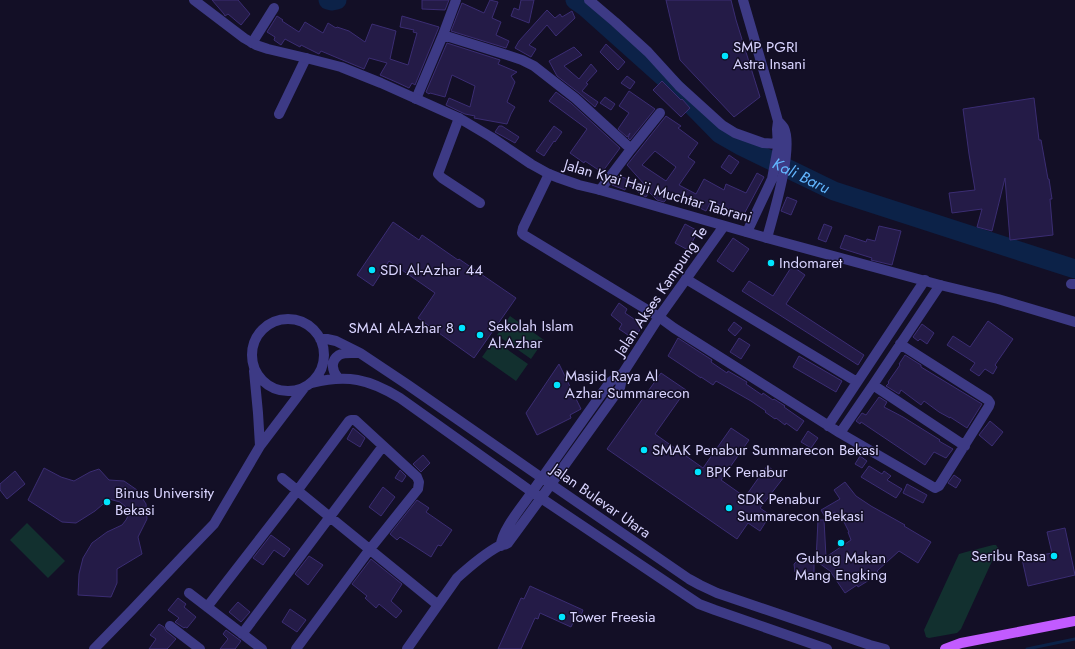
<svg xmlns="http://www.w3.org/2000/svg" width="1075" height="649" viewBox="0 0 1075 649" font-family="Jost,sans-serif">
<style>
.green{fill:#12302f}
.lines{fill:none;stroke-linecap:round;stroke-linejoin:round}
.stream{stroke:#0c2248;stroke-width:3}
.river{stroke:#0c2248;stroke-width:19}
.building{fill:#241b47;stroke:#3b2d73;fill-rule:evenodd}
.minor{stroke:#3d3a85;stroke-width:10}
.tertiary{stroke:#3d3a85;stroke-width:10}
.primary{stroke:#c25bff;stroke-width:10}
.poi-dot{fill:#00e5ff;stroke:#130f26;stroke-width:1.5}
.labels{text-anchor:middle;stroke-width:3;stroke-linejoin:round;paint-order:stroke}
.poi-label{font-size:15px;fill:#d9d4ff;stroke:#130f26;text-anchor:start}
.street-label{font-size:15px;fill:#d9d4ff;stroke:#130f26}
.water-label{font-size:16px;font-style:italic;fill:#62b6ff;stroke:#130f26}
</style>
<rect width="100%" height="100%" fill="#130f26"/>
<path class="green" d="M510,316L544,340L531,359L497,335Z
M494,340L528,364L516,381L482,357Z
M27,523L65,561L48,578L10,540Z
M993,545H996L998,548L961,629L957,633L929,638L926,637L924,630L959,554L966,552Z"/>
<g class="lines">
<path class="stream" d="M1027,649L1075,639"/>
<g class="river">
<path d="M328,0L332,1L337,0"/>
<path id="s1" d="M575,0L585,7L670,83L720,134L741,146L834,191L1075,269"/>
</g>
</g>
<path class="building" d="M212,0H238L250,14L241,25L228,14L225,16L224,14Z
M422,0H449L445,10L422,9Z
M490,0L498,2L492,18L501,22L496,35L509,41L506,48L451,31L462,3L484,13Z
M521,0H534L529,23L511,16L514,8L519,10Z
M666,0H731L736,20L760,97L734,117L680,60Z
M547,10L555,18L560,14L562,17L572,11L575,18L556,36L547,25L529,45L536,49L531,57L515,48L519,41Z
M277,16L283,20L282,21L299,32L305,22L323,33L328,23L336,28L337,27L349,31L365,42L372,24L396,31L390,59L408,65L417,33L413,32L414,30L400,27L402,16L439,27L415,85L412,83L409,88L396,82L380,75L387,63L369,58L364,69L321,51L319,54L301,45L300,47L285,39L281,45L274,40L275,37L267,32Z
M447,43L500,60L498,64L517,72L511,76L515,82L507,102L515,107L511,114L507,124L474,118L475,116L465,114L446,105L449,98L470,107L475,86L452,75L445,97L430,93L429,94L426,92Z
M606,44L625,62L618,70L600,52Z
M574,47L582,55L564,66L579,79L591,64L597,71L586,83L588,84L582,91L598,102L595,107L579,93L557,76L549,61Z
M627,76L635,82L630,89L621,83Z
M662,81L681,100L682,99L690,108L681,117L653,90Z
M629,91L655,109L630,140L628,138L630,133L627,137L618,129L629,113L619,106Z
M556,92L571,103L620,148L603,171H600L585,161L584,163L570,153L587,129L549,101Z
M605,97L615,104L611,110L600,103Z
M1034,98L1039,140H1041L1048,179H1049L1052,199H1050L1053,235L1010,240L1005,178L992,231L977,227L982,209L952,213L949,193L975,190L969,154L963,109Z
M666,116L681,126L678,128L698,143L688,157L695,162L679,185L696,194L704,179L724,190L726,184L746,193L757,173L764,177L743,216L734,212V211L711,201L706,211L671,194L664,202L657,200L649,192L646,197L644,196L627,184L625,190L612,185L619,176L645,185L627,165ZM655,151L676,167L666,181L642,165Z
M499,126H502L519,137L515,143L495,132Z
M554,126L562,132L555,142L554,141L544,156L536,151Z
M729,155L739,162L731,174L721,167Z
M787,197L797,201L791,215L781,211Z
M393,222L419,240L422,235L458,260L459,259L516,298L474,358L418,318L435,293L389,261L373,286L357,275Z
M685,224L698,231L688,250L675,243Z
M824,224L832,227L826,242L818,239Z
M879,226L901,231L892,265L871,260L872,258L840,248L845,235L866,242L867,239L875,241Z
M733,238L749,249L733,272L717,261Z
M792,266L805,275L786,304L864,355L858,365L742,291L749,281L773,296Z
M619,303L627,309L625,313L643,325L634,339L619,329L622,324L611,315Z
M988,321L1013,339L995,365L997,367L993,374L985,369L979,376L970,370L975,363L947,345L953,336L970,347Z
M734,322L742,328L735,336L728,330Z
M922,324L934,333L927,344L920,339L918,341L913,337Z
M678,338L712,360L711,362L727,373L728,371L747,382L746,384L762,395L763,393L773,400L774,399L785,406L784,407L804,421L797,431L786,423L785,425L776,418L775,419L765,412L766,411L751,401L716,381L713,385L701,377V378L668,356Z
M739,338L750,345L741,359L730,352Z
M905,355L921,365V367L982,404L967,428L950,417V418L939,412L924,401L921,405L901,390L899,394L886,386L889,383L888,382L900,365L899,364Z
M799,356L842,381L836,392L793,367Z
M559,364L581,409L570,415L571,418L537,435L526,413Z
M661,373L686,390L655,434L703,468L731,428L749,440L721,480L745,497L767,466L784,477L760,508L770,515L760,531L748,523L737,539L607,449Z
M879,397L887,402L884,407L903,417L940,440L939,441L953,449L946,458L934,452L925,465L861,422L860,424L856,421L862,413L866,415Z
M990,421L1003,432L992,446L979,435Z
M353,428L365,438L360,447L347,439Z
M808,431L818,438L811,448L801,442Z
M423,455L430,463L421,472L413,464Z
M860,456L867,461L862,468L855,464Z
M869,466L882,474L884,471L891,476L887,480L902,489L896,498L861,477Z
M44,468L61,477L74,481L90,472L99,469L109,480L124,481L137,490L146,504L147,519L138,537L142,554L117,569V583L111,597L78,595L79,574L83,558L92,543L107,532L122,525L126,520L129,514L126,507L120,502L109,499L95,511L76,523L62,522L28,500Z
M400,470L406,476L402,482L395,478Z
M15,471L25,484L7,499L0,490V484Z
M954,475L961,480L956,488L948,483Z
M845,482L856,496L871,506L905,525L904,526L931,542L918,563L899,551L877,571L879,574L858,587L857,585L845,593L830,571L816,561L818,520H824L826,557L851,540L848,532H849L842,518L835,512L825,517L821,510L840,499L834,490Z
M907,484L927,495L923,503L903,493Z
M383,487L395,497L381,516L369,507Z
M417,500L429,508L426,512L452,530L441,546L438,545L431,557L400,537L397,540L390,534Z
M1065,528L1075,575L1028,586L1022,559L1052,553L1047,532Z
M271,535L290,549L284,557L274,550L263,565L253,558Z
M309,556L323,565L308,585L295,574Z
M801,557H814V573L807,576L802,577L795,572L794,564Z
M371,559L402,584L391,601L402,611L396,618L379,604L376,608L365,598L367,596L352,584Z
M530,586L583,610L580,618L576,616L571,627L540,613L538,619L535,618L521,649H498L521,598L524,599Z
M178,598L186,604L184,607L196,617L187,628L185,627L184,628L175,622L179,618L168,610Z
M238,602L250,612L241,622L229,612Z
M290,609L306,620L297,632L282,622Z
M159,624L164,627L166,631L176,639L167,649H149L156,639L150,635Z
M226,630L241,641L235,649H220L228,639L223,634Z"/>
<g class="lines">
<path class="minor" d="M589,0L615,22L648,52L679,86L722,125L735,133L763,143L778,144
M743,0L773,103L778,121
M443,35L507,55L522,60L534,66L575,98L631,149
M252,43L274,8
M416,99L443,35L456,0
M279,114L306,58
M459,118L438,174L442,178L480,203
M549,174L523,228L522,233L524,235L659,317L674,328L840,433L935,488L939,486L989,406L990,403L988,400L900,344
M600,190L631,149L660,113
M747,232L772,179L778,147L777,129L778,121C780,123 783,126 784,128C794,149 773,215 767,238
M686,279L857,382
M1071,284H1075
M252 355a36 36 0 1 1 72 0a36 36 0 1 1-72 0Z
M320,339H327L336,341L360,353L408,385L542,478
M254,371L258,413L260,446L304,388
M338,378C332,371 330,361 339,355C344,352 352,353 358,353
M312,383C347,374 369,379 400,398L532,492C524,504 500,532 501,546
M873,385L965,446
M828,426L925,280
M840,433L873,385L940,285
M282,478L438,605
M189,593L262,649
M207,607L297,491L349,421L351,420H355L417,477L419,482L418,489L370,549L296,649
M170,626L200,649
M242,634L383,446
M94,649L132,610L185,554L214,524L260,446
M407,649L457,578C468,568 486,553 499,546C502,545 505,545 508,543L541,498"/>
<path class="tertiary" d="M194,0L244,38L256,45L268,49L306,58L341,67L381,83L459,118L491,137L531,164L549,174L559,178L579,185L600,190L767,238L940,285L998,299L1075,322
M623,373L610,382L532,492L684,594L699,604L715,610L827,649
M542,478L689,579L700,585L717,593L870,645L885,649
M541,498L620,388L623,373L659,317L724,226"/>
<path class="primary" d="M945,649L961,643L1075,621"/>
</g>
<g class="poi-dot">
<circle cx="725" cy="56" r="4"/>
<circle cx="771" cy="263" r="4"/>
<circle cx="372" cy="270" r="4"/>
<circle cx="462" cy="328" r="4"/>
<circle cx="480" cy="335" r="4"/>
<circle cx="557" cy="385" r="4"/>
<circle cx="644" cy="450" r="4"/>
<circle cx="698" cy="472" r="4"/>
<circle cx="107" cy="502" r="4"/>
<circle cx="729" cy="508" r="4"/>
<circle cx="841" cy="543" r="4"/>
<circle cx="1054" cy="556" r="4"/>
<circle cx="562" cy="617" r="4"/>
</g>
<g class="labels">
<g class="poi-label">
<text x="733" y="52">SMP PGRI<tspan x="733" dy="17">Astra Insani</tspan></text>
<text x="779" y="268">Indomaret</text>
<text x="380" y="275">SDI Al-Azhar 44</text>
<text x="488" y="331">Sekolah Islam<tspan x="488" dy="17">Al-Azhar</tspan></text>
<text x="454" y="333" text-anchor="end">SMAI Al-Azhar 8</text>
<text x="565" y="381">Masjid Raya Al<tspan x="565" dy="17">Azhar Summarecon</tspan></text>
<text x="652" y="455">SMAK Penabur Summarecon Bekasi</text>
<text x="706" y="477">BPK Penabur</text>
<text x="115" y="498">Binus University<tspan x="115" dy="17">Bekasi</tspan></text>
<text x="737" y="504">SDK Penabur<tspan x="737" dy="17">Summarecon Bekasi</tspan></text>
<text x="1046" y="561" text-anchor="end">Seribu Rasa</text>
<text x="841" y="563" text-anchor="middle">Gubug Makan<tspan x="841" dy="17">Mang Engking</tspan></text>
<text x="570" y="622">Tower Freesia</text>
</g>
<g class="street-label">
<text transform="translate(658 191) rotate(16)" y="5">Jalan Kyai Haji Muchtar Tabrani</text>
<text transform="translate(661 291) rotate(-56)" y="5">Jalan Akses Kampung Te</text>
<text transform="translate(601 501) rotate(35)" y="5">Jalan Bulevar Utara</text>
</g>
<g class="water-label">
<text dy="6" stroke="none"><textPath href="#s1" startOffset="289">Kali Baru</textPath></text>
</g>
</g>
</svg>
